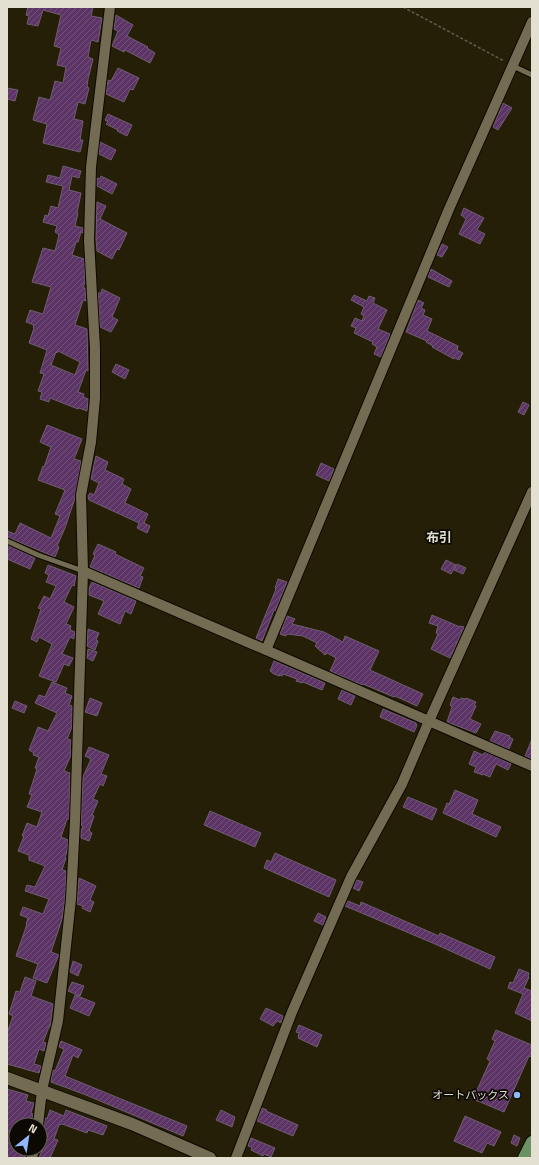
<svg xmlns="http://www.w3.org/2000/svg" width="539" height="1165" font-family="'Titillium Web','Noto Sans JP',sans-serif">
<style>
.building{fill:url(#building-hatch);stroke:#6f5d72;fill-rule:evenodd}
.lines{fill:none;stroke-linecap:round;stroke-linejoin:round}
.service-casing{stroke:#0e0800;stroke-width:7}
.minor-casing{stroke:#0e0800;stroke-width:12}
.tertiary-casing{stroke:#0e0800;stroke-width:14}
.trunk-casing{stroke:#0e0800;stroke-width:14}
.path{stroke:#635e49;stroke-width:1.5;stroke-dasharray:3 2;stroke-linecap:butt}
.service{stroke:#736c53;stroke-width:5}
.minor{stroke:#736c53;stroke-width:10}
.tertiary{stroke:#736c53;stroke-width:12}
.trunk{stroke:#6b9264;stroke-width:12}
.poi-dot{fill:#91b8fd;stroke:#0c0902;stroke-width:1.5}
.labels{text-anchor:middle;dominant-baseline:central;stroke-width:3.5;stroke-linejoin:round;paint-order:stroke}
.poi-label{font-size:11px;fill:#e3e0d1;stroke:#0c0902;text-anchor:end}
.quarter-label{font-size:13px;font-weight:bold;fill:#e3e0d1;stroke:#0c0902}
</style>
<defs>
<pattern id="building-hatch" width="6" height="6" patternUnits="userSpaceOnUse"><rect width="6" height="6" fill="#5c3465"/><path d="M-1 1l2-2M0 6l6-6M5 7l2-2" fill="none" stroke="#73517a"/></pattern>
</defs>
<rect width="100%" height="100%" fill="#251f07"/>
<!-- building -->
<g class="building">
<path d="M 28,7 L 93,7 L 91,16 L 102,18 L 98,42 L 91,40 L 88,57 L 93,59 L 88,79 L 87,87 L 89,88 L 85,104 L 78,102 L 74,119 L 83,121 L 80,140 L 83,140 L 80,152 L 43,143 L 47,124 L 33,120 L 39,97 L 50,100 L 55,81 L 63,83 L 66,67 L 57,65 L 61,48 L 54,46 L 61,15 L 43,10 L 38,26 L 27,24 L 29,16 L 26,15 Z"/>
<path d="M 116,15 L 133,25 L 127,36 L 148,47 L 147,48 L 155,53 L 150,63 L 125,50 L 124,52 L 112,46 L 118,31 L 114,29 Z"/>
<path d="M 118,68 L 139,78 L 133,90 L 130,89 L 124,102 L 106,94 L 108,80 L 111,81 Z"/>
<path d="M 7,88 L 18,90 L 15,101 L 7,99 Z"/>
<path d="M 503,103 L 512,108 L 498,130 L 493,127 Z"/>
<path d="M 108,114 L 132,125 L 127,136 L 117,131 L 118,130 L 106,124 L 108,122 L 105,120 Z"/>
<path d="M 100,142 L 116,150 L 111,160 L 99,154 Z"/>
<path d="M 63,166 L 81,171 L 79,178 L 72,176 L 69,190 L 81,193 L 77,213 L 78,213 L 75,226 L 83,228 L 83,233 L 81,232 L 78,242 L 76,242 L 72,255 L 84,259 L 85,282 L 83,288 L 85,288 L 86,301 L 83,300 L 75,325 L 87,329 L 88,371 L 86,370 L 78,392 L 84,394 L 83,397 L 88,399 L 87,411 L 79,408 L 78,409 L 50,398 L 49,402 L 40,399 L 42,392 L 38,391 L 44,374 L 40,373 L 47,350 L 29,343 L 34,328 L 33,327 L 34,325 L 26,322 L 30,310 L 43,314 L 51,287 L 32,282 L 43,248 L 55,251 L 59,235 L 58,234 L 55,232 L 57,226 L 43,222 L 45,215 L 48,216 L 51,206 L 58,208 L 63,186 L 46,182 L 48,175 L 60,178 ZM 58,351 L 80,362 L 75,375 L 51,365 L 56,352 L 57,353 Z"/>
<path d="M 101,176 L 117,184 L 112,194 L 97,186 L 97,178 L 100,179 Z"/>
<path d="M 97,202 L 106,206 L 100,219 L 127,233 L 119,250 L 117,249 L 112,259 L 97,251 L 96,239 Z"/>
<path d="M 464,208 L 484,218 L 477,230 L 485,234 L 480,244 L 459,234 L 466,219 L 461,215 Z"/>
<path d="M 442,244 L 448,247 L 442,257 L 437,255 Z"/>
<path d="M 431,269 L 452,281 L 449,287 L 428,277 Z"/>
<path d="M 102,289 L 120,298 L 112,317 L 118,320 L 111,332 L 100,327 L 98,293 L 101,293 Z"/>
<path d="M 354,295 L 367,301 L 369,296 L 375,298 L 373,303 L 387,310 L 378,329 L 390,334 L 381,357 L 374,354 L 377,347 L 372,344 L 373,342 L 354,333 L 356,328 L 351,326 L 355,318 L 362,321 L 364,316 L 361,314 L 364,307 L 351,300 Z"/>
<path d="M 418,300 L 424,303 L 421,308 L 425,310 L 423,315 L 432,319 L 427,331 L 458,346 L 457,350 L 463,353 L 459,360 L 455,358 L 454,359 L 432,347 L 433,346 L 426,342 L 427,341 L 406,332 Z"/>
<path d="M 116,364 L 129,370 L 125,379 L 112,372 Z"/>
<path d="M 523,402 L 529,405 L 524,415 L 518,412 Z"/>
<path d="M 47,425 L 82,439 L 74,459 L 81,461 L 75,498 L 65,528 L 57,546 L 59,547 L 55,557 L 7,537 L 7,531 L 15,534 L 20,523 L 51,538 L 60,516 L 55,514 L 65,490 L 38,480 L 43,466 L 44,467 L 51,447 L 40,442 Z"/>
<path d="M 96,456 L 108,462 L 105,470 L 124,479 L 122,484 L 131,489 L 125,503 L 148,514 L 144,523 L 150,526 L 147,533 L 137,528 L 139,523 L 89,500 L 88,496 L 90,493 L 94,495 L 99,483 L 91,479 Z"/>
<path d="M 321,463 L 334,469 L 329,481 L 316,475 Z"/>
<path d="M 98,544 L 116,552 L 115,554 L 144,568 L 140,576 L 143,577 L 139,588 L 90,567 L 95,555 L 93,554 Z"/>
<path d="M 7,545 L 35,558 L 30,569 L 7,559 Z"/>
<path d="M 446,560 L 456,565 L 451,574 L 441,569 Z"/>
<path d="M 457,564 L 466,568 L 463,574 L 454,570 Z"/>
<path d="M 48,565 L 76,576 L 74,586 L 72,585 L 64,602 L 74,607 L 66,624 L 71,626 L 70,630 L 75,632 L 74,639 L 70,637 L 62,654 L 73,658 L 69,666 L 64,664 L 56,682 L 39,676 L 52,644 L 39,637 L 37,642 L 31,639 L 41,609 L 38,608 L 44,596 L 50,599 L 56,586 L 46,582 L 49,575 L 45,573 Z"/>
<path d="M 278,579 L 287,582 L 275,611 L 274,610 L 262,641 L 256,638 L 276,589 L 275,588 Z"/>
<path d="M 92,582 L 136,601 L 131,614 L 125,611 L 120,624 L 98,614 L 104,601 L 89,595 L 89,588 Z"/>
<path d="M 432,615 L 460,627 L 460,626 L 464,627 L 450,658 L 431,649 L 438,634 L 436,633 L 438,626 L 429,623 Z"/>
<path d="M 287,616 L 295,619 L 292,624 L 324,632 L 343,642 L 345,636 L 379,651 L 370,670 L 423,694 L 417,706 L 395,696 L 394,697 L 363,684 L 362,685 L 330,671 L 336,658 L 327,653 L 325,655 L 315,646 L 317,643 L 303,636 L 287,634 L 286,636 L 280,634 Z"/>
<path d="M 88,629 L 99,633 L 96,640 L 98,641 L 95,650 L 87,646 Z"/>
<path d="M 88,649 L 97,652 L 93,661 L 87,658 Z"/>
<path d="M 274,661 L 325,683 L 322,690 L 303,682 L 302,683 L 296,681 L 297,679 L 283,674 L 282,676 L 280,675 L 279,676 L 272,673 L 272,672 L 270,671 Z"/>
<path d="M 52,682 L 67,688 L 65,693 L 72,696 L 69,705 L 72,706 L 72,727 L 67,739 L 71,740 L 70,747 L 71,755 L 64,771 L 70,773 L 69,819 L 67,819 L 61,837 L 68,840 L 67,852 L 65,857 L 66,858 L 62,870 L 66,871 L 65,898 L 62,919 L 51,952 L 59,955 L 58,957 L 47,983 L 33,978 L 38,964 L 16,956 L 27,924 L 26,924 L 28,918 L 20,915 L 23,907 L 43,914 L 49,899 L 25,891 L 27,885 L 35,887 L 45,866 L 29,860 L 29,855 L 18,851 L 24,836 L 22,836 L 27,823 L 37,827 L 42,812 L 27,807 L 32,795 L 29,794 L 37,769 L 35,768 L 39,757 L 33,755 L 34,753 L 29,750 L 38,727 L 48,731 L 57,713 L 35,703 L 39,695 L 45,697 Z"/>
<path d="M 342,690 L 355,696 L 351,705 L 338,699 Z"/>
<path d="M 453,697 L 460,700 L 461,698 L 465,699 L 466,698 L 476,702 L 474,706 L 476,706 L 470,719 L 481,724 L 476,733 L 447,722 L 452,707 L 450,705 Z"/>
<path d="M 90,698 L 102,703 L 97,716 L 85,712 Z"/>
<path d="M 15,701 L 27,706 L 24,713 L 12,708 Z"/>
<path d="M 383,709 L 416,723 L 416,724 L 417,725 L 414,732 L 380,717 Z"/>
<path d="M 495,731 L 510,736 L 509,737 L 513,739 L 509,749 L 490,741 Z"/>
<path d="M 532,739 L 532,759 L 525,756 Z"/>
<path d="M 89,747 L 109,755 L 101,774 L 107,776 L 103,786 L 100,784 L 93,799 L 98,801 L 92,815 L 94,816 L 89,831 L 92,833 L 89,841 L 81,838 L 81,831 L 83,826 L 81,825 L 83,777 L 91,759 L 85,756 Z"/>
<path d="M 474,751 L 483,755 L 485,752 L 511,764 L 508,770 L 496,764 L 490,777 L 483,774 L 483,775 L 474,772 L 476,767 L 469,764 Z"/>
<path d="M 455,790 L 478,800 L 472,814 L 501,827 L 496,837 L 443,813 L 447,803 L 449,804 Z"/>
<path d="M 408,797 L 437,809 L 432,820 L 403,807 Z"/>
<path d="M 210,811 L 261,833 L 255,847 L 204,825 Z"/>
<path d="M 275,853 L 336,880 L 329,897 L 264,868 L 267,860 L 271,862 Z"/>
<path d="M 79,878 L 96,886 L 90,900 L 94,902 L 90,912 L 82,908 L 83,906 L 77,904 Z"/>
<path d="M 357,880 L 363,882 L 359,891 L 353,888 Z"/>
<path d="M 348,901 L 360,906 L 361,902 L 439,936 L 440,933 L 495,957 L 490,969 L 435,944 L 345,906 Z"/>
<path d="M 318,913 L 326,917 L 323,925 L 314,921 Z"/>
<path d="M 73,961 L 82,965 L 78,976 L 70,972 Z"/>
<path d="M 519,969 L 529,973 L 528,976 L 529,977 L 524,988 L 532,991 L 532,1021 L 515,1013 L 523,994 L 508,988 L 510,982 L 513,983 Z"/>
<path d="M 25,977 L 36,981 L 31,996 L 53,1004 L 50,1027 L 49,1027 L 43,1042 L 46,1043 L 44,1051 L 39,1049 L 34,1064 L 41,1066 L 39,1073 L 7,1064 L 7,1033 L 13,1016 L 9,1014 L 16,991 L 20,992 Z"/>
<path d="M 72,982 L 84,986 L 80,996 L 68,991 Z"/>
<path d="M 75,995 L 95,1003 L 89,1016 L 70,1008 Z"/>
<path d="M 266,1008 L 283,1016 L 281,1023 L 277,1021 L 273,1026 L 260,1019 Z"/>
<path d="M 299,1025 L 322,1035 L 317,1047 L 298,1038 L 299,1033 L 296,1032 Z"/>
<path d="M 496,1030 L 532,1045 L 532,1057 L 529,1056 L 504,1112 L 473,1099 L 490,1061 L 487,1059 L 495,1041 L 492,1039 Z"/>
<path d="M 61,1041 L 82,1050 L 78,1058 L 73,1055 L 65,1076 L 187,1126 L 183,1136 L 86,1095 L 51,1082 L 53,1070 L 55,1071 L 64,1049 L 59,1047 Z"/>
<path d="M 7,1089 L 28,1095 L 26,1101 L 34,1103 L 31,1113 L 33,1114 L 32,1125 L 16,1125 L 16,1149 L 27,1149 L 24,1158 L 7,1158 Z"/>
<path d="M 262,1108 L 267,1110 L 266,1111 L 298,1125 L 293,1136 L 257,1121 Z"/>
<path d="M 50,1110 L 64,1116 L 66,1110 L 107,1126 L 103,1135 L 88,1130 L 87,1133 L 62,1124 L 59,1125 L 54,1139 L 58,1140 L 50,1158 L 39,1158 L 48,1135 L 40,1132 L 43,1129 L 45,1118 L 47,1119 Z"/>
<path d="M 221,1110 L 235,1117 L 232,1127 L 216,1120 Z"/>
<path d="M 465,1116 L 501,1132 L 494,1146 L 487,1143 L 482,1153 L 454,1141 Z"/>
<path d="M 514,1135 L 520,1138 L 517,1146 L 511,1143 Z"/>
<path d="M 251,1138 L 275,1148 L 271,1157 L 264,1154 L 263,1156 L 251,1150 L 252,1147 L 248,1146 Z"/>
</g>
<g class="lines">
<defs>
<g id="service">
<path d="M 513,66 L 532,75"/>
<path d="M 7,541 L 38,555 L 83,571"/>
</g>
<g id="minor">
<path d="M 83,571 L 266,650 L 532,766"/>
<path d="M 266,650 L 449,209 L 532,22"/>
<path d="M 38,1125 L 42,1090 L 58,1021 L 71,899 L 75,821 L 83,571 L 81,495 L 91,442 L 95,398 L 95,348 L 89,240 L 91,167 L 110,7"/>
<path d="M 32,1158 L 34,1149"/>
<path d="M 236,1158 L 292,1012 L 351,877 L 402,784 L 429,721 L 532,492"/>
</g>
<path id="tertiary" d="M 7,1078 L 132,1124 L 210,1158"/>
<path id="trunk" d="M 524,1158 L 532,1142"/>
</defs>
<!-- service casing -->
<use href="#service" class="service-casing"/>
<!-- minor casing -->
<use href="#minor" class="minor-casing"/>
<!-- tertiary casing -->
<use href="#tertiary" class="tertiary-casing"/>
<!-- trunk casing -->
<use href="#trunk" class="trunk-casing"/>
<!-- path -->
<path class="path" d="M 403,7 L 504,61"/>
<!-- service -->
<use href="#service" class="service"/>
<!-- minor -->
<use href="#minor" class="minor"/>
<!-- tertiary -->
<use href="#tertiary" class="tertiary"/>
<!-- trunk -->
<use href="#trunk" class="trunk"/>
</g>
<!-- markers -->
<circle class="poi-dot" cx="517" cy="1095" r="4"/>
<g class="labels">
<!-- poi labels -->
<g class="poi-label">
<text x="509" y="1095">オートバックス</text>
</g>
<!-- quarter labels -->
<g class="quarter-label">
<text x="439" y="537">布引</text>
</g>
</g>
<!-- border -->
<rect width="539" height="1165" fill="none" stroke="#e3e0d1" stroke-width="16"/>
<!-- north arrow -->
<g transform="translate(28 1137) rotate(30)"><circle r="19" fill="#0c0902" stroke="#625f55"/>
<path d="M0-3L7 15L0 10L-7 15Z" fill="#91b8fd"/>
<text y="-6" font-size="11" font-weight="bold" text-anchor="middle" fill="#e3e0d1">N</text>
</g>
</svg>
